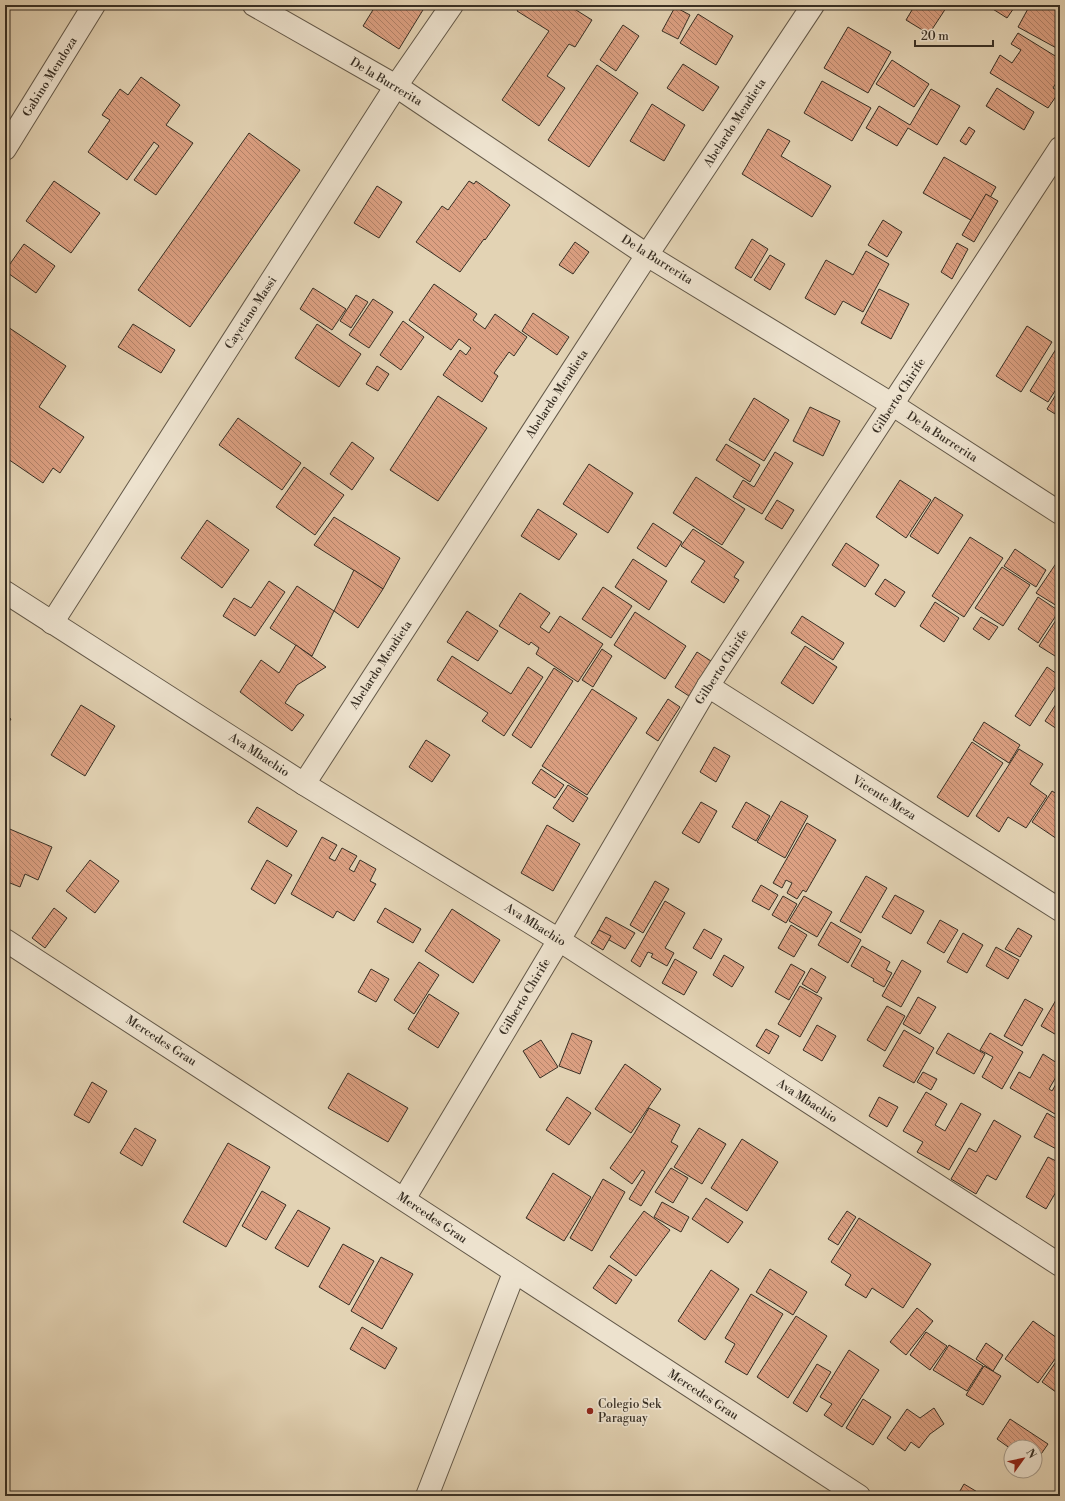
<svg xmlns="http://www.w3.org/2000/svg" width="1065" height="1501" font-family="'Libre Bodoni',serif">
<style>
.building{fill:url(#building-back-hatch);stroke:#382f24}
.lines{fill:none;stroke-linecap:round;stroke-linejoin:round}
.minor-casing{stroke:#635848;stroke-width:24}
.minor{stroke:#ede2ce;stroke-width:22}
.poi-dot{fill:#8f2418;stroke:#ede2ce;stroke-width:1.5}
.labels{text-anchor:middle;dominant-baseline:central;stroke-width:3.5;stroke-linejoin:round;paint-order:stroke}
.street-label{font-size:12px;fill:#382f24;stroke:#ede2ce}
.poi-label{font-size:12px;fill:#382f24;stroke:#ede2ce;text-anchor:start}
</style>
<defs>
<pattern id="building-back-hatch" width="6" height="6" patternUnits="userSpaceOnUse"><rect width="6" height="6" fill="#dca082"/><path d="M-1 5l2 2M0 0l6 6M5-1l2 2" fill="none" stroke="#b3836a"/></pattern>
</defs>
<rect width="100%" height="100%" fill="#e3d3b4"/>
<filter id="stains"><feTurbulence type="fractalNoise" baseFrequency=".005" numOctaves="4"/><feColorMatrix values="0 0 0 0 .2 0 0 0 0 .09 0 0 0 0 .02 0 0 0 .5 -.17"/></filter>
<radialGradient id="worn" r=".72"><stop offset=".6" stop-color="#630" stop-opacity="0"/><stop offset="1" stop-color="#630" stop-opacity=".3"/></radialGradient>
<!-- building -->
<g class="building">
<path d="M 376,5 L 426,5 L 399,49 L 363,26 Z"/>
<path d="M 521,5 L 568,5 L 592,20 L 575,47 L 569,44 L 547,76 L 565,88 L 539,126 L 502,100 L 549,31 L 517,11 Z"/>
<path d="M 915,5 L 948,5 L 929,34 L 906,20 Z"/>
<path d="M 988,5 L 1016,5 L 1007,18 L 988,6 Z"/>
<path d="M 1030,5 L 1060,5 L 1060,50 L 1018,27 Z"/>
<path d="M 675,7 L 690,15 L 678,39 L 662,31 Z"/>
<path d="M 698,14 L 733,36 L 716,65 L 680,43 Z"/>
<path d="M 623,25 L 639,36 L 616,71 L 600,60 Z"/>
<path d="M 848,27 L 891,52 L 868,93 L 824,68 Z"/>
<path d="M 1018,33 L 1060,59 L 1060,76 L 1053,88 L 1059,92 L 1048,108 L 990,73 L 1000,55 L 1012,63 L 1021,50 L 1011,44 Z"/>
<path d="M 892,60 L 929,84 L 914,107 L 876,84 Z"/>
<path d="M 683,64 L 719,87 L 703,111 L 667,88 Z"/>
<path d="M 597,65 L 638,93 L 589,167 L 548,140 Z"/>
<path d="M 141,77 L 180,105 L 166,125 L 193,143 L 156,195 L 134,180 L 159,146 L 154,142 L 127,180 L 88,152 L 110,120 L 102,115 L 120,89 L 128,95 Z"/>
<path d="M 822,81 L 871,108 L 852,141 L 804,113 Z"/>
<path d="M 997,88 L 1034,112 L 1024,130 L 986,106 Z"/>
<path d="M 931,89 L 960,106 L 937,145 L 908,128 L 897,146 L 866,128 L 879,106 L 910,125 Z"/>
<path d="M 652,104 L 685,125 L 664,161 L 630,141 Z"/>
<path d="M 969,127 L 975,131 L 966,145 L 960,141 Z"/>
<path d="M 768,129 L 790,141 L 781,156 L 831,186 L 812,217 L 742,174 Z"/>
<path d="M 249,133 L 300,170 L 190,327 L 138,290 Z"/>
<path d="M 944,157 L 996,187 L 976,223 L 923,193 Z"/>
<path d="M 54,181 L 100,213 L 71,253 L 26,221 Z"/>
<path d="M 469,181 L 474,184 L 476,181 L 510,205 L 485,240 L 484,239 L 460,272 L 416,242 L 442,206 L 448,210 Z"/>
<path d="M 377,186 L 402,202 L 379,238 L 354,223 Z"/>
<path d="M 986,194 L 998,201 L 974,242 L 962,235 Z"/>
<path d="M 883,220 L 902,232 L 887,257 L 868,245 Z"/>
<path d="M 752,239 L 768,249 L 751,278 L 735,268 Z"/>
<path d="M 575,242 L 589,252 L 573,274 L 559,265 Z"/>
<path d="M 957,243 L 968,249 L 952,279 L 941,272 Z"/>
<path d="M 24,244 L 55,266 L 36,293 L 5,271 Z"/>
<path d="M 866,251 L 889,264 L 863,312 L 843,301 L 835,315 L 805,298 L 826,260 L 853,275 Z"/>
<path d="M 770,255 L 785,264 L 770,290 L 754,280 Z"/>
<path d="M 434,284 L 477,314 L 473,320 L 485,329 L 495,314 L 527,337 L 514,356 L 509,352 L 494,373 L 498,376 L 482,402 L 443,375 L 460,350 L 466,355 L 471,348 L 459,339 L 451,350 L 409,320 Z"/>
<path d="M 313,288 L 346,309 L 332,330 L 300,309 Z"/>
<path d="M 879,289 L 909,304 L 891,339 L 861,323 Z"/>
<path d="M 356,295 L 368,302 L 351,328 L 340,321 Z"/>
<path d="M 373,299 L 393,312 L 369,348 L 349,335 Z"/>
<path d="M 533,313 L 569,337 L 557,355 L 522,331 Z"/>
<path d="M 403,321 L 424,337 L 401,370 L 380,355 Z"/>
<path d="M 133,324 L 175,350 L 161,373 L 118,347 Z"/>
<path d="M 317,324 L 361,354 L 339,387 L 295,358 Z"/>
<path d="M 5,325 L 66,366 L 39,407 L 84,437 L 60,473 L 53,468 L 43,483 L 5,457 Z"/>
<path d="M 1027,326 L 1052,342 L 1021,392 L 996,376 Z"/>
<path d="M 1056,349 L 1060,352 L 1060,383 L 1048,402 L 1030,391 Z"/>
<path d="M 377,366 L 389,374 L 378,391 L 366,384 Z"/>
<path d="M 1060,388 L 1060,417 L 1047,409 Z"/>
<path d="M 438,396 L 487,428 L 438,501 L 390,470 Z"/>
<path d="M 754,398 L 789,420 L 764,461 L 729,440 Z"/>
<path d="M 810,407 L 840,421 L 823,456 L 793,441 Z"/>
<path d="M 238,418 L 301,463 L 282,490 L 219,445 Z"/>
<path d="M 352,442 L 374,458 L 352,490 L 330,474 Z"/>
<path d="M 726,444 L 760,465 L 750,482 L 716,460 Z"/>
<path d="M 775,452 L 793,463 L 762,514 L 733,497 L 743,480 L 754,487 Z"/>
<path d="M 589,464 L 633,493 L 608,533 L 563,504 Z"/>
<path d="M 304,467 L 344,495 L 315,535 L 276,507 Z"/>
<path d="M 696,477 L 745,509 L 722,545 L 673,513 Z"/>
<path d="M 900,480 L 931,500 L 906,538 L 876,517 Z"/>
<path d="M 935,497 L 963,515 L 938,554 L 910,536 Z"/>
<path d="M 777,500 L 794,510 L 782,529 L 765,519 Z"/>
<path d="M 538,509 L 577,534 L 559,560 L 521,536 Z"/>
<path d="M 334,517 L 400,558 L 383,589 L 314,545 Z"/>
<path d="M 207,520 L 249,550 L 222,588 L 181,558 Z"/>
<path d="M 653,523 L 682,542 L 666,567 L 637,548 Z"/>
<path d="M 693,529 L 744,562 L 734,577 L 739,580 L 724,603 L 691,582 L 705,561 L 681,546 Z"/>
<path d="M 970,537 L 1003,558 L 964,617 L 932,596 Z"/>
<path d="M 846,543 L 879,565 L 865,587 L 832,565 Z"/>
<path d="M 1015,549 L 1046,570 L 1036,587 L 1004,566 Z"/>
<path d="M 633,559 L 667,581 L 649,610 L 615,587 Z"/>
<path d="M 1057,562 L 1060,565 L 1060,601 L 1057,606 L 1036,593 Z"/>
<path d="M 1002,567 L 1030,585 L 1003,626 L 975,608 Z"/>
<path d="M 354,570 L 383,589 L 358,628 L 334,611 Z"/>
<path d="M 885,579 L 905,592 L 895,607 L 875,594 Z"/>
<path d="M 269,581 L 285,592 L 255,636 L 223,616 L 234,598 L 251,608 Z"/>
<path d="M 297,586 L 334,611 L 312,656 L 270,628 Z"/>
<path d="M 603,587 L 632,606 L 611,638 L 582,619 Z"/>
<path d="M 520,593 L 550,613 L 540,627 L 549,633 L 560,616 L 603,644 L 578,682 L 536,654 L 539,648 L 531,642 L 529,645 L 499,626 Z"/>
<path d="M 1038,597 L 1059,611 L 1038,643 L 1018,629 Z"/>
<path d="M 935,602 L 959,618 L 944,642 L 920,626 Z"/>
<path d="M 467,611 L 498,631 L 478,661 L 447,642 Z"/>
<path d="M 635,612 L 686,646 L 665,679 L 614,645 Z"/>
<path d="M 802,616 L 844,643 L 833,660 L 791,633 Z"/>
<path d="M 981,617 L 998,627 L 989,640 L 973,629 Z"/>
<path d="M 1058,617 L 1060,618 L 1060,648 L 1055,656 L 1039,646 Z"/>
<path d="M 296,645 L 326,667 L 297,685 L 285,703 L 304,715 L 292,731 L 240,692 L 261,660 L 279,673 Z"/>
<path d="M 805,646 L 837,667 L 813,704 L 781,683 Z"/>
<path d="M 602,649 L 612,656 L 593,687 L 582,680 Z"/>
<path d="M 697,652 L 711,661 L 689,696 L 675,687 Z"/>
<path d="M 452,656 L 511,694 L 528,667 L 543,677 L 504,736 L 482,721 L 488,713 L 437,680 Z"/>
<path d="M 1047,667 L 1060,676 L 1060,680 L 1030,726 L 1015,716 Z"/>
<path d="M 554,668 L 573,681 L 531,748 L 512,735 Z"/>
<path d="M 592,689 L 637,718 L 587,795 L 542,766 Z"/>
<path d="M 1060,698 L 1060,731 L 1045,721 Z"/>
<path d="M 668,699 L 680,707 L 658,741 L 646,733 Z"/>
<path d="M 81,705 L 115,726 L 85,776 L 51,755 Z"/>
<path d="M 5,715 L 11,719 L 5,728 Z"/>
<path d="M 984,722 L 1020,745 L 1009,763 L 973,740 Z"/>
<path d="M 426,740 L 450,755 L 432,782 L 409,767 Z"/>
<path d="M 972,742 L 1003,763 L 968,817 L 937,797 Z"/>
<path d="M 714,747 L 730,756 L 716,782 L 700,772 Z"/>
<path d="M 1019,749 L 1043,764 L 1030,784 L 1047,796 L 1026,828 L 1008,817 L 999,832 L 976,816 Z"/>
<path d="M 541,769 L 564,785 L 555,798 L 532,783 Z"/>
<path d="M 568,785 L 588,798 L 573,822 L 553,808 Z"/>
<path d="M 1052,791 L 1060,796 L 1060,841 L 1032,822 Z"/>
<path d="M 781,801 L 808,816 L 785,858 L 757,842 Z"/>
<path d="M 701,802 L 717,811 L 699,843 L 682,833 Z"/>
<path d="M 746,802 L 770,816 L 756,841 L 732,827 Z"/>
<path d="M 257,807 L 297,831 L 287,847 L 248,822 Z"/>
<path d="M 807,823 L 836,840 L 806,892 L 803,890 L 797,899 L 787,893 L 792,883 L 786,880 L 782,888 L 773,883 Z"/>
<path d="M 547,825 L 580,844 L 553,891 L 521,873 Z"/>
<path d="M 5,827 L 52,847 L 38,880 L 25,874 L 20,887 L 5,881 Z"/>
<path d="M 322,837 L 337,845 L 329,858 L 335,861 L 342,848 L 357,856 L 349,869 L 354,872 L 360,860 L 376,869 L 370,881 L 376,884 L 354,921 L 337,911 L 333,918 L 291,894 Z"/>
<path d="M 90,860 L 119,881 L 95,913 L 66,891 Z"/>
<path d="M 267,860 L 292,875 L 275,904 L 251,889 Z"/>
<path d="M 866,876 L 887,888 L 861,933 L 840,921 Z"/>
<path d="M 655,881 L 669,889 L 643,933 L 630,925 Z"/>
<path d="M 761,885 L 778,895 L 769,910 L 752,901 Z"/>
<path d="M 895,895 L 924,911 L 911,934 L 882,917 Z"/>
<path d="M 783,896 L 797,904 L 786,923 L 772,915 Z"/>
<path d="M 804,896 L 832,912 L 817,937 L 789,921 Z"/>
<path d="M 665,901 L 685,913 L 665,948 L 674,953 L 667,966 L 651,957 L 653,954 L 648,952 L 640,967 L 631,961 Z"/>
<path d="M 54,908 L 67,918 L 45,948 L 32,938 Z"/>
<path d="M 385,908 L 421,929 L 413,943 L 377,922 Z"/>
<path d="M 452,909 L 500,940 L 473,983 L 425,951 Z"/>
<path d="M 606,917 L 635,933 L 625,949 L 597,933 Z"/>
<path d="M 940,920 L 958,930 L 944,953 L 927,943 Z"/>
<path d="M 831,922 L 861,940 L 848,963 L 818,945 Z"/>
<path d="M 791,925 L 807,935 L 794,957 L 778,948 Z"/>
<path d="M 1018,928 L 1032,936 L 1020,957 L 1005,949 Z"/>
<path d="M 704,929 L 722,939 L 711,959 L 693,948 Z"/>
<path d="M 599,930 L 611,936 L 603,950 L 591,943 Z"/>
<path d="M 963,933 L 983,945 L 967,973 L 947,962 Z"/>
<path d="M 862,946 L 890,962 L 886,970 L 892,973 L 884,987 L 873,981 L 874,979 L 851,966 Z"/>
<path d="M 996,947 L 1019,960 L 1008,979 L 986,966 Z"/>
<path d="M 724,955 L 744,967 L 732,987 L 713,975 Z"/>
<path d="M 675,959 L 697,972 L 684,995 L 662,983 Z"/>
<path d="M 902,960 L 921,971 L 901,1007 L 882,996 Z"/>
<path d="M 419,962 L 439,975 L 414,1014 L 394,1000 Z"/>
<path d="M 791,964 L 805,972 L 789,1000 L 775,992 Z"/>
<path d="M 811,968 L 826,977 L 817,993 L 802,984 Z"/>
<path d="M 371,969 L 389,979 L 376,1002 L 358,992 Z"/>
<path d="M 800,986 L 822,998 L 800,1037 L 778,1024 Z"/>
<path d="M 1060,993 L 1060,1037 L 1041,1026 Z"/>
<path d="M 429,994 L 459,1013 L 438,1048 L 408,1029 Z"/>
<path d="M 918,997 L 936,1007 L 920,1034 L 903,1024 Z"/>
<path d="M 1025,999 L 1043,1009 L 1022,1046 L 1004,1036 Z"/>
<path d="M 887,1006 L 905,1016 L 885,1051 L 867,1040 Z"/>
<path d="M 817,1025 L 836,1036 L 822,1061 L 803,1050 Z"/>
<path d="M 766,1029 L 779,1036 L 769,1054 L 756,1046 Z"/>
<path d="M 904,1030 L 934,1048 L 914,1083 L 883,1066 Z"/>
<path d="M 572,1033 L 592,1041 L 580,1074 L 559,1066 Z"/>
<path d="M 948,1033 L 985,1054 L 974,1074 L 936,1053 Z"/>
<path d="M 990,1033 L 1023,1052 L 1002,1089 L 982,1077 L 993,1057 L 980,1050 Z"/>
<path d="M 541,1040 L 558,1067 L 540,1078 L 523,1051 Z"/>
<path d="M 1043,1054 L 1060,1065 L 1060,1070 L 1049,1089 L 1052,1091 L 1060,1077 L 1060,1114 L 1056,1111 L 1055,1114 L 1010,1088 L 1019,1072 L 1030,1078 Z"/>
<path d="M 625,1064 L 661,1089 L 631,1133 L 595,1109 Z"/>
<path d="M 923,1072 L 937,1079 L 931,1090 L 917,1082 Z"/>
<path d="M 348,1073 L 408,1108 L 388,1142 L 328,1108 Z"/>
<path d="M 92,1082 L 107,1091 L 89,1123 L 74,1115 Z"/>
<path d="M 926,1092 L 947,1104 L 935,1125 L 945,1131 L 961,1103 L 981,1114 L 949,1170 L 917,1152 L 923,1142 L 903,1131 Z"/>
<path d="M 567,1097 L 591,1113 L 569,1145 L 546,1130 Z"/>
<path d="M 879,1097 L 898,1107 L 887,1127 L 869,1116 Z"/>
<path d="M 649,1108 L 680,1125 L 671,1142 L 678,1146 L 641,1206 L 629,1199 L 645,1172 L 642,1170 L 632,1184 L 610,1168 L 634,1134 Z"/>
<path d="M 1047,1113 L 1060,1121 L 1060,1151 L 1034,1137 Z"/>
<path d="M 994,1120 L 1021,1136 L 996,1180 L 987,1175 L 976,1194 L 951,1179 L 969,1148 L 976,1152 Z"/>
<path d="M 135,1128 L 156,1140 L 142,1166 L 120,1153 Z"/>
<path d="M 699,1128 L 726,1144 L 702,1184 L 674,1167 Z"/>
<path d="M 742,1139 L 778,1162 L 747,1211 L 711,1188 Z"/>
<path d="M 228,1143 L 270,1167 L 226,1247 L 183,1222 Z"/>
<path d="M 1048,1157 L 1060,1163 L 1060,1185 L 1046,1209 L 1026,1197 Z"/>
<path d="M 671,1168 L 688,1178 L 673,1203 L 655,1192 Z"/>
<path d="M 553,1173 L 591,1197 L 564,1241 L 526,1218 Z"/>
<path d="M 603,1179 L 625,1192 L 592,1251 L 570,1238 Z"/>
<path d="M 262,1191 L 286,1205 L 266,1240 L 242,1226 Z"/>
<path d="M 706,1198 L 743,1222 L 728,1243 L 692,1219 Z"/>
<path d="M 662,1202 L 689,1217 L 681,1232 L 654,1217 Z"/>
<path d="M 298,1210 L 330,1228 L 308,1267 L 275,1248 Z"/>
<path d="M 644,1211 L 670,1230 L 636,1276 L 610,1257 Z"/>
<path d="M 847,1211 L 856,1217 L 838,1245 L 828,1239 Z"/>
<path d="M 859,1218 L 931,1264 L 903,1308 L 872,1288 L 866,1298 L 845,1285 L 851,1275 L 831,1262 Z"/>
<path d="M 343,1244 L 374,1261 L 349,1305 L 319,1287 Z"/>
<path d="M 381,1257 L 413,1274 L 382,1329 L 351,1311 Z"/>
<path d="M 609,1265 L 632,1280 L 616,1304 L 593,1288 Z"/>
<path d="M 770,1269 L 807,1292 L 793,1315 L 756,1292 Z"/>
<path d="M 711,1270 L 739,1289 L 705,1340 L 678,1321 Z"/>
<path d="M 751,1294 L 783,1314 L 747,1375 L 725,1362 L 735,1344 L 725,1338 Z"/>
<path d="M 917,1308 L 933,1321 L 906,1355 L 890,1342 Z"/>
<path d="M 796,1316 L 827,1336 L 788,1398 L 757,1377 Z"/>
<path d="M 1033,1321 L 1060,1340 L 1060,1352 L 1038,1383 L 1005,1359 Z"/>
<path d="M 362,1327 L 397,1348 L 385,1369 L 350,1349 Z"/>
<path d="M 926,1332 L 947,1346 L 930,1370 L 910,1355 Z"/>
<path d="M 986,1343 L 1003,1355 L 993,1371 L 976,1359 Z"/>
<path d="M 949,1345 L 983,1366 L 967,1391 L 933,1370 Z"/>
<path d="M 849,1350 L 879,1370 L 842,1427 L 824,1415 L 832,1404 L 820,1397 Z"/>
<path d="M 1060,1356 L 1060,1395 L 1042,1382 Z"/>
<path d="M 817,1364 L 831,1372 L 807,1412 L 793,1403 Z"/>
<path d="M 984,1366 L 1001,1376 L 983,1405 L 966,1395 Z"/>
<path d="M 863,1399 L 891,1417 L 873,1445 L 846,1428 Z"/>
<path d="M 934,1408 L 944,1424 L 930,1434 L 919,1448 L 911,1442 L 905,1451 L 887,1438 L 907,1409 L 920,1418 Z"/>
<path d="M 1010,1419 L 1048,1444 L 1035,1463 L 1035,1447 L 1011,1447 L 1011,1449 L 997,1439 Z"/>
<path d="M 964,1484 L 984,1496 L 957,1496 Z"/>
</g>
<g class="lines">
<defs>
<g id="minor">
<path d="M 254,5 L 396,86 L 647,255 L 893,405 L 1060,513"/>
<path d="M 5,149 L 94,5"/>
<path d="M 5,592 L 304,784 L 559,940 L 1060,1265"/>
<path d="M 52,623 L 396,86 L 452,5"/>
<path d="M 708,686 L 1060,910"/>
<path d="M 304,784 L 647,255 L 813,5"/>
<path d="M 5,940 C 290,1125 574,1311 859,1496"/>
<path d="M 404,1199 L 559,940 L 708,686 L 1060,148"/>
<path d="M 427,1496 L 514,1273"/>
</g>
</defs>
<!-- minor casing -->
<use href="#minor" class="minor-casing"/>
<!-- minor -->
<use href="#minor" class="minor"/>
</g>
<!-- markers -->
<circle class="poi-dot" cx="590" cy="1411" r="4"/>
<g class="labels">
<!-- street labels -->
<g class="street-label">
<text transform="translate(50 77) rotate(-58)">Gabino Mendoza</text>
<text transform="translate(386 82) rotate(31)">De la Burrerita</text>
<text transform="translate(735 123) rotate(-57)">Abelardo Mendieta</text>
<text transform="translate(657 260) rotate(32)">De la Burrerita</text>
<text transform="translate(251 313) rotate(-57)">Cayetano Massi</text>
<text transform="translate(557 394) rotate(-57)">Abelardo Mendieta</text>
<text transform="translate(899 396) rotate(-57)">Gilberto Chirife</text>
<text transform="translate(942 437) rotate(33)">De la Burrerita</text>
<text transform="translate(381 665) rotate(-57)">Abelardo Mendieta</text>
<text transform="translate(722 667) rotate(-57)">Gilberto Chirife</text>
<text transform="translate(259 755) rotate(33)">Ava Mbachio</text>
<text transform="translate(884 798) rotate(32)">Vicente Meza</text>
<text transform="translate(535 925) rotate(32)">Ava Mbachio</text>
<text transform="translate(525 997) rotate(-59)">Gilberto Chirife</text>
<text transform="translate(161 1041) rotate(33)">Mercedes Grau</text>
<text transform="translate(807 1101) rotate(33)">Ava Mbachio</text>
<text transform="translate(432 1218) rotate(34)">Mercedes Grau</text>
<text transform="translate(703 1395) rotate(33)">Mercedes Grau</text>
</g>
<!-- poi labels -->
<g class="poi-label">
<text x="598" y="1404">Colegio Sek<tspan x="598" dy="14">Paraguay</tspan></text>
</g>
</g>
<!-- margin -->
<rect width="1065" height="1501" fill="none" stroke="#e3d3b4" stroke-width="20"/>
<rect x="6" y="6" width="1053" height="1489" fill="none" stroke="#382f24" stroke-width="2"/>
<rect x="10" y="10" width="1045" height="1481" fill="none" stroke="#382f24"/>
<!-- north arrow -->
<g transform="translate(1023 1459) rotate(57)"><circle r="19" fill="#ede2ce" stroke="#a59a8a"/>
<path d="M0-3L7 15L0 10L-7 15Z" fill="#8f2418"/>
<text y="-6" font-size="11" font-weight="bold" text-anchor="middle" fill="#382f24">N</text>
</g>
<!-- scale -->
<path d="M915 40v6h78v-6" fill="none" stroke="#382f24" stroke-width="2"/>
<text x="921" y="40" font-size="12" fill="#382f24" stroke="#ede2ce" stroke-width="3" paint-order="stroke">20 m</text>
<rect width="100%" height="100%" filter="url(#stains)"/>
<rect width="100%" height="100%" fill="url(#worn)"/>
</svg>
